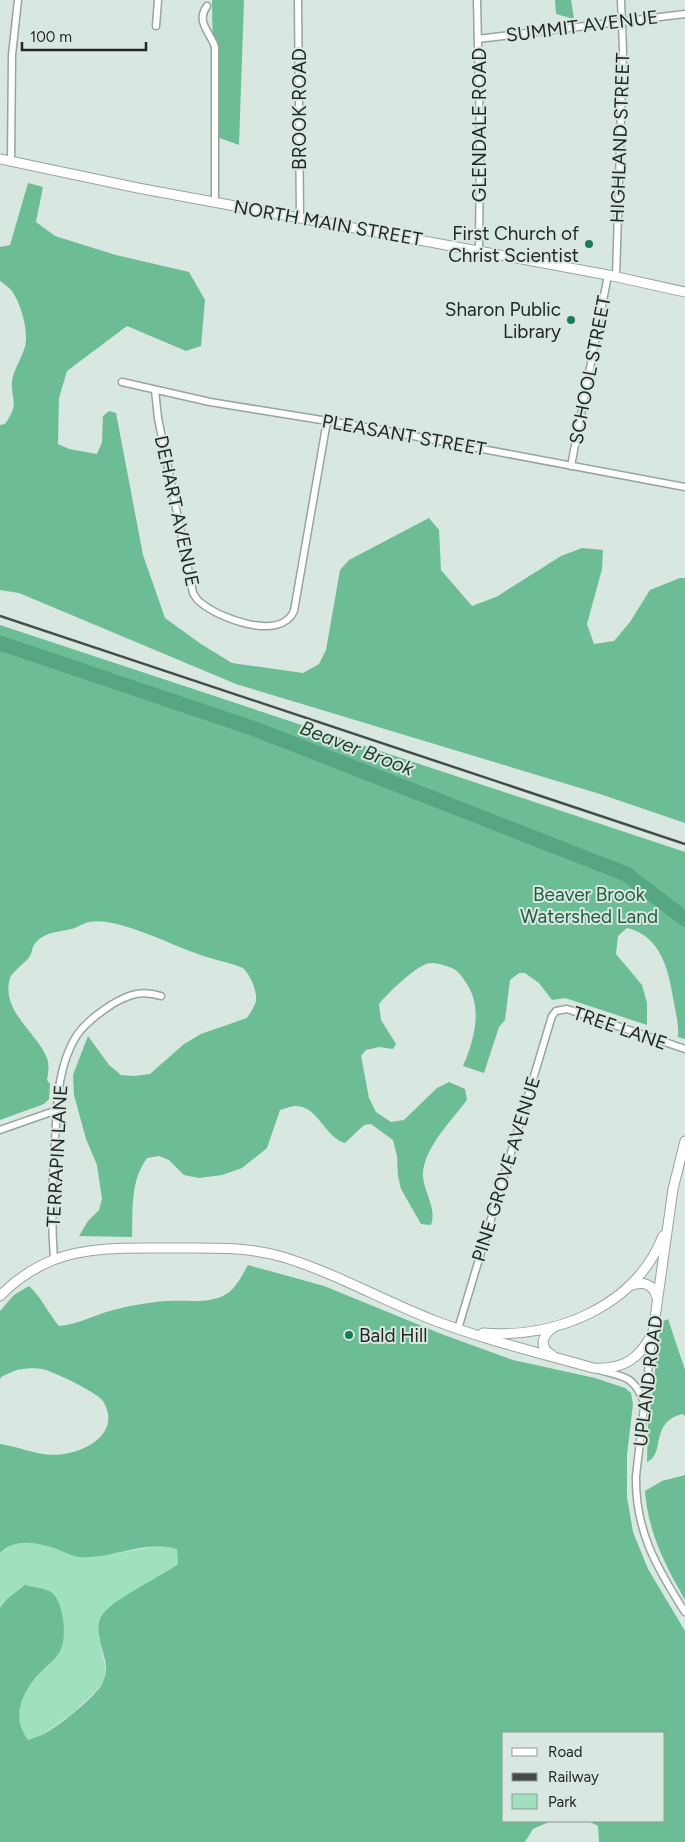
<svg xmlns="http://www.w3.org/2000/svg" width="685" height="1842" font-family="Figtree,sans-serif">
<style>
.green{fill:#9fe0bf}
.forest{fill:#6cbc96}
.lines{fill:none;stroke-linecap:round;stroke-linejoin:round}
.river{stroke:#56a681;stroke-width:15}
.minor-casing{stroke:#96a59d;stroke-width:9}
.secondary-casing{stroke:#96a59d;stroke-width:11}
.minor{stroke:#fff;stroke-width:6}
.secondary{stroke:#fff;stroke-width:9}
.rail{stroke:#454c48;stroke-width:2.5}
.poi-dot{fill:#147c56;stroke:#d8e7df;stroke-width:2}
.labels{text-anchor:middle;dominant-baseline:central;stroke-width:4;stroke-linejoin:round;paint-order:stroke}
.street-label{font-size:19px;fill:#222824;stroke:#d8e7df}
.poi-label{font-size:19px;fill:#222824;stroke:#d8e7df;text-anchor:end}
.park-label{font-size:19px;fill:#1f5c42;stroke:#d8e7df}
.water-label{font-size:20px;font-style:italic;fill:#1b3e2e;stroke:#d8e7df}
</style>
<rect width="100%" height="100%" fill="#d8e7df"/>
<!-- green -->
<path class="green" d="M 15,1543 L 34,1543 L 94,1557 L 163,1545 L 177,1549 L 178,1565 L 166,1573 L 138,1588 L 113,1605 L 99,1637 L 106,1671 L 102,1685 L 73,1713 L 42,1735 L 27,1740 C 25,1736 21,1731 20,1727 C 13,1696 41,1672 60,1651 L 0,1608 L 0,1553 Z"/>
<!-- forest -->
<g class="forest">
<path d="M 212,0 L 244,0 L 239,145 L 214,136 Z"/>
<path d="M 555,0 L 571,0 L 574,19 L 556,14 Z"/>
<path d="M 28,183 L 43,187 L 36,222 L 55,236 L 116,255 L 189,272 L 205,300 L 201,346 L 186,351 L 127,326 L 67,371 L 59,398 L 58,444 L 69,449 L 97,454 L 102,442 L 103,416 L 109,411 L 116,413 L 143,555 L 165,618 L 201,644 L 232,663 L 303,673 L 319,664 L 326,650 L 340,570 L 349,560 L 429,518 L 439,530 L 441,570 L 472,606 L 496,597 L 561,556 L 582,548 L 603,550 L 602,569 L 587,624 L 594,644 L 614,641 L 630,622 L 650,590 L 680,578 L 685,578 L 685,823 L 600,794 L 236,684 L 19,593 L 0,590 L 0,425 L 5,424 C 22,400 8,398 13,376 C 16,366 22,357 25,347 C 29,331 21,304 12,291 C 9,287 4,284 0,281 L 0,247 L 10,245 Z"/>
<path d="M 0,625 L 685,852 L 685,1039 L 678,1037 C 679,1026 676,1014 674,1003 C 669,972 662,936 627,928 L 618,936 L 616,954 L 642,985 L 647,1003 L 647,1025 L 565,998 L 552,1000 L 539,983 L 525,973 L 519,973 L 510,980 L 505,1020 L 499,1027 L 484,1073 L 463,1066 C 474,1041 483,1009 467,984 C 462,977 460,972 452,968 C 443,965 435,961 426,964 C 413,969 388,993 379,1004 L 381,1020 L 396,1044 L 393,1049 L 379,1047 L 366,1050 L 361,1056 L 369,1098 L 376,1112 L 391,1122 L 404,1120 L 437,1088 L 449,1082 L 465,1089 L 467,1100 C 452,1120 422,1150 423,1176 C 424,1193 437,1208 431,1225 L 421,1224 L 401,1189 L 398,1176 L 397,1156 L 393,1140 L 371,1124 L 364,1125 L 345,1143 C 323,1136 319,1106 295,1106 C 291,1106 284,1109 280,1110 L 267,1148 L 242,1168 L 222,1175 L 199,1178 L 184,1175 L 169,1160 L 159,1156 L 147,1158 C 130,1181 133,1210 132,1237 L 79,1236 L 88,1221 L 99,1210 L 102,1199 L 97,1165 L 86,1139 L 74,1095 L 73,1075 L 88,1036 L 109,1065 L 121,1075 L 134,1076 L 150,1074 L 184,1044 L 201,1034 L 247,1018 C 250,1013 255,1006 256,1001 C 257,990 251,977 244,969 C 240,965 207,958 198,954 C 171,945 116,916 89,922 C 83,923 77,928 71,929 C 59,932 42,932 34,945 C 32,948 32,952 30,956 C 25,963 13,971 10,978 C 0,1012 39,1033 48,1061 C 49,1067 48,1075 47,1080 L 50,1084 L 49,1099 L 44,1104 L 0,1120 Z"/>
<path d="M 248,1265 L 324,1286 L 444,1335 L 513,1360 L 595,1378 L 625,1388 L 631,1393 L 633,1404 L 627,1455 L 627,1497 L 633,1532 L 648,1569 L 685,1631 L 685,1842 L 599,1842 L 598,1826 L 588,1821 L 664,1821 L 664,1733 L 504,1733 L 504,1821 L 551,1821 L 533,1829 L 525,1842 L 0,1842 L 0,1608 L 7,1599 L 25,1585 C 32,1587 44,1588 51,1592 C 64,1601 68,1640 59,1653 C 52,1663 40,1671 33,1681 C 19,1700 13,1720 28,1740 C 32,1738 38,1737 42,1735 C 58,1727 90,1701 101,1686 C 103,1683 105,1676 106,1672 C 108,1658 94,1636 100,1619 C 108,1600 160,1578 178,1564 L 177,1549 C 145,1539 111,1560 79,1557 C 72,1556 64,1552 57,1549 C 39,1543 15,1537 0,1553 L 0,1444 C 22,1447 41,1458 64,1454 C 90,1450 121,1431 103,1401 C 98,1393 53,1371 42,1369 C 37,1368 28,1368 23,1369 C 16,1369 8,1374 1,1377 L 0,1380 L 0,1311 L 14,1295 L 29,1286 C 41,1297 48,1313 59,1326 C 74,1325 89,1318 103,1313 C 123,1307 147,1302 168,1301 C 184,1300 202,1303 218,1298 C 234,1293 240,1279 248,1265 Z"/>
<path d="M 668,1319 L 685,1370 L 685,1416 L 682,1414 C 649,1423 666,1454 647,1462 L 648,1427 L 661,1322 Z"/>
<path d="M 685,1475 L 685,1600 C 665,1565 648,1532 645,1491 L 662,1481 Z"/>
</g>
<g class="lines">
<!-- river -->
<path class="river" d="M 0,643 L 255,729 L 626,874 L 685,919"/>
<defs>
<g id="minor">
<path d="M 298,0 L 300,218"/>
<path d="M 477,0 L 480,136 L 479,251"/>
<path d="M 207,6 C 195,22 211,33 215,47 L 215,202"/>
<path d="M 156,26 L 158,0"/>
<path d="M 478,39 L 685,14"/>
<path d="M 11,162 L 12,55 L 18,0"/>
<path d="M 616,277 L 623,50 L 621,0"/>
<path d="M 122,382 L 210,402 L 365,427 L 685,487"/>
<path d="M 155,390 L 158,418 L 193,593 C 195,596 197,600 200,602 C 218,618 280,642 294,611 L 327,421"/>
<path d="M 571,466 L 608,275"/>
<path d="M 0,1130 L 57,1110"/>
<path d="M 54,1260 C 51,1220 52,1181 55,1142 C 57,1106 57,1066 77,1035 C 86,1022 99,1013 111,1005 C 129,994 142,990 161,996"/>
<path d="M 458,1329 L 552,1016 L 556,1011 L 567,1009 L 685,1049"/>
<path d="M 652,1338 L 636,1476 C 635,1530 656,1567 685,1612"/>
<path d="M 599,1370 C 623,1377 633,1375 643,1400"/>
</g>
<g id="secondary">
<path d="M 0,159 L 138,188 L 608,275 L 685,292"/>
<path d="M 629,1286 C 643,1281 653,1283 657,1298"/>
<path d="M 0,1296 C 15,1280 34,1268 53,1260 C 89,1246 132,1248 170,1248 C 207,1248 246,1246 283,1257 C 335,1273 382,1300 433,1320 C 485,1340 540,1353 593,1368 C 623,1370 640,1359 653,1332 L 673,1189 L 685,1141"/>
<path d="M 483,1333 C 555,1339 635,1307 663,1236"/>
<path d="M 552,1355 C 538,1347 542,1335 554,1327"/>
</g>
</defs>
<!-- minor casing -->
<use href="#minor" class="minor-casing"/>
<!-- secondary casing -->
<use href="#secondary" class="secondary-casing"/>
<!-- minor -->
<use href="#minor" class="minor"/>
<!-- secondary -->
<use href="#secondary" class="secondary"/>
<!-- rail -->
<path class="rail" d="M 0,616 L 685,844"/>
</g>
<!-- markers -->
<g class="poi-dot">
<circle cx="589" cy="244" r="5"/>
<circle cx="571" cy="320" r="5"/>
<circle cx="349" cy="1335" r="5"/>
</g>
<g class="labels">
<!-- street labels -->
<g class="street-label">
<text transform="translate(582 26) rotate(-7)">SUMMIT AVENUE</text>
<text transform="translate(299 109) rotate(-90)">BROOK ROAD</text>
<text transform="translate(479 125) rotate(-90)">GLENDALE ROAD</text>
<text transform="translate(620 138) rotate(-88)">HIGHLAND STREET</text>
<text transform="translate(328 223) rotate(10)">NORTH MAIN STREET</text>
<text transform="translate(590 370) rotate(-79)">SCHOOL STREET</text>
<text transform="translate(404 435) rotate(10)">PLEASANT STREET</text>
<text transform="translate(177 511) rotate(78)">DEHART AVENUE</text>
<text transform="translate(620 1028) rotate(19)">TREE LANE</text>
<text transform="translate(57 1156) rotate(-87)">TERRAPIN LANE</text>
<text transform="translate(506 1169) rotate(-73)">PINE GROVE AVENUE</text>
<text transform="translate(648 1381) rotate(-83)">UPLAND ROAD</text>
</g>
<!-- poi labels -->
<g class="poi-label">
<text x="579" y="233">First Church of<tspan x="579" dy="22">Christ Scientist</tspan></text>
<text x="561" y="309">Sharon Public<tspan x="561" dy="22">Library</tspan></text>
<text x="359" y="1335" text-anchor="start">Bald Hill</text>
</g>
<!-- park labels -->
<g class="park-label">
<text x="589" y="894">Beaver Brook<tspan x="589" dy="22">Watershed Land</tspan></text>
</g>
<!-- water labels -->
<g class="water-label">
<text transform="translate(357 748) rotate(21)">Beaver Brook</text>
</g>
</g>
<!-- legend -->
<rect x="502" y="1732" width="162" height="90" fill="#d8e7df" stroke="#8f9b94"/>
<rect x="512" y="1748" width="25" height="8" fill="#ffffff" stroke="#8f9b94"/>
<text x="548" y="1757" font-size="15" fill="#222824">Road</text>
<rect x="512" y="1773" width="25" height="8" fill="#454c48" stroke="#8f9b94"/>
<text x="548" y="1782" font-size="15" fill="#222824">Railway</text>
<rect x="512" y="1794" width="25" height="15" fill="#9fe0bf" stroke="#8f9b94"/>
<text x="548" y="1807" font-size="15" fill="#222824">Park</text>
<!-- scale -->
<path d="M22 42v8h124v-8" fill="none" stroke="#222824" stroke-width="2.5"/>
<text x="30" y="42" font-size="15" fill="#222824" stroke="#d8e7df" stroke-width="4" paint-order="stroke">100 m</text>
</svg>
